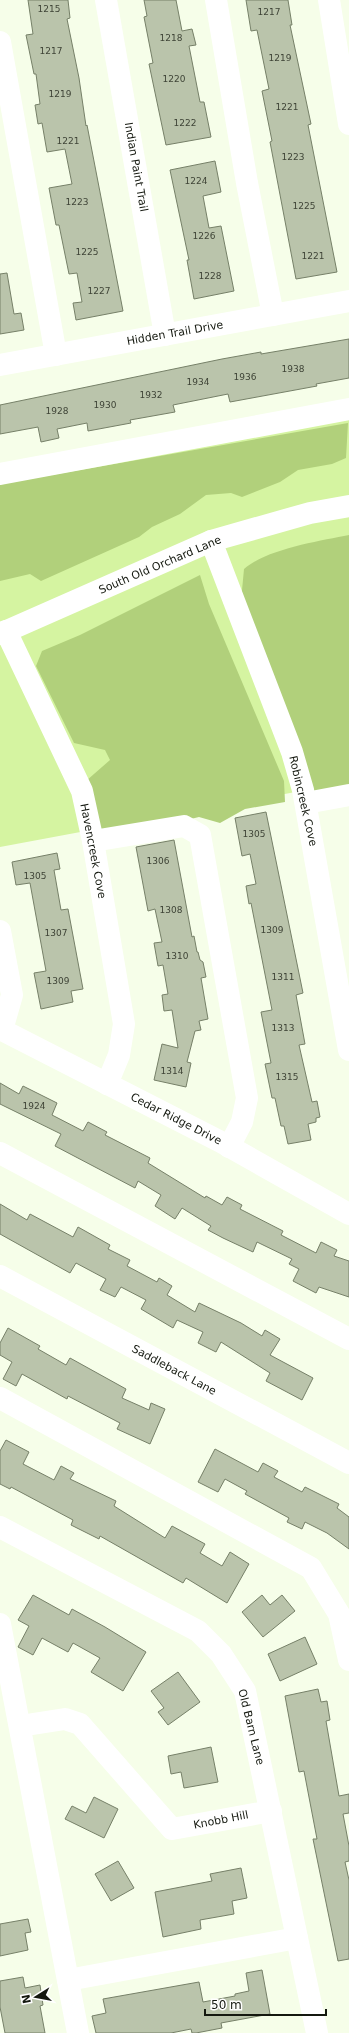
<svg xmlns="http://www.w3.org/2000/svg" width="349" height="2033" font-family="'DejaVu Sans',sans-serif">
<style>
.green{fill:#d5f4a1}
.forest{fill:#b1d07b}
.building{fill:#bac4ab;stroke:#768068}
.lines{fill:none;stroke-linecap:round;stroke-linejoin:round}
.minor{stroke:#fff;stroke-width:22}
.labels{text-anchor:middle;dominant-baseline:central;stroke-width:3.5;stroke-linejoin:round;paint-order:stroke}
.number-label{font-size:9px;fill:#3e4336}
.street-label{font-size:11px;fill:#14180f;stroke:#fff}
</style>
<rect width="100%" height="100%" fill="#f6fee9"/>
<!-- green -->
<path class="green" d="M 349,415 L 349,782 L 0,847 L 0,479 Z"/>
<!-- forest -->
<g class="forest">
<path d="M 348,423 L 346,458 L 332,464 L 298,470 L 280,482 L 242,497 L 231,493 L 206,495 L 180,514 L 152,527 L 139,537 L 41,581 L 30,574 L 0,581 L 0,484 Z"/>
<path d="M 349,535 L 349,789 L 310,797 L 241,601 L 244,569 C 267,549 319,541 349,535 Z"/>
<path d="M 200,575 L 209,604 L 284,781 L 285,802 L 245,809 L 220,823 L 199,817 L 170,824 L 97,835 L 86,781 L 110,760 L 105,750 L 74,743 L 36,666 L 42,651 L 80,635 Z"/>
</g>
<!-- building -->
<g class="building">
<path d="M 28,0 L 68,0 L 70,18 L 67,19 L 79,78 L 86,126 L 87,125 L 123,311 L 76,320 L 73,303 L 82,302 L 77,273 L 69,274 L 59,225 L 56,225 L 49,188 L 72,184 L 65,149 L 47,152 L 42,123 L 38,124 L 35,105 L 40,104 L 36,74 L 34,74 L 26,35 L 33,34 Z"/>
<path d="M 144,0 L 176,0 L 182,31 L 192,29 L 196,45 L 189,46 L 200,102 L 204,102 L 211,137 L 166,145 L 149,64 L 153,63 L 144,17 L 147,16 Z"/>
<path d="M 246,0 L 288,0 L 292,25 L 290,25 L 311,124 L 308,125 L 337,272 L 296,279 L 270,142 L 272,141 L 262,91 L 269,89 L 257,30 L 251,31 Z"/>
<path d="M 215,161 L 221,192 L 203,196 L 209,228 L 221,226 L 234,291 L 194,299 L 187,260 L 189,260 L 170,170 Z"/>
<path d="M 7,273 L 14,314 L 21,313 L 24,330 L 0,334 L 0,274 Z"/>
<path d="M 349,339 L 349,378 L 316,384 L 317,386 L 230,402 L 228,394 L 173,405 L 175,412 L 130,420 L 131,423 L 88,431 L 87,423 L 57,429 L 59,438 L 41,442 L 38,427 L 0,434 L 0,405 L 222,359 L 261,352 L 261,354 Z"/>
<path d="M 266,812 L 303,993 L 296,995 L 305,1044 L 299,1045 L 312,1102 L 317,1101 L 320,1117 L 316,1118 L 316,1122 L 308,1124 L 311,1140 L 288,1144 L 284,1126 L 281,1126 L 275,1098 L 272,1098 L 265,1064 L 271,1063 L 261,1012 L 272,1010 L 251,903 L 249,904 L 246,886 L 256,884 L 250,854 L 242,856 L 235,818 Z"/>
<path d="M 174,840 L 192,937 L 194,936 L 197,952 L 198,952 L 200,960 L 203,962 L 206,977 L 201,978 L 208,1019 L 199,1021 L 201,1030 L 195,1031 L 187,1062 L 191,1063 L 186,1087 L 154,1080 L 162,1044 L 178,1048 L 172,1010 L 164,1011 L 162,995 L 168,994 L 163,965 L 158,966 L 154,943 L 162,942 L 155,909 L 148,911 L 136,847 Z"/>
<path d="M 57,853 L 60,869 L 54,870 L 61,910 L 68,909 L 83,989 L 71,991 L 73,1002 L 41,1009 L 34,973 L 46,971 L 30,883 L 16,885 L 12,862 Z"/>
<path d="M 0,1083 L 19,1094 L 23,1086 L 57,1103 L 52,1115 L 83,1131 L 88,1122 L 107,1132 L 105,1135 L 150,1158 L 148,1163 L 205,1198 L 206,1196 L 222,1205 L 227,1197 L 242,1205 L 240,1209 L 283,1231 L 281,1235 L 316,1253 L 321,1242 L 337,1250 L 334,1256 L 349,1261 L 349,1297 L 319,1287 L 316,1293 L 293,1281 L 299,1269 L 289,1264 L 292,1259 L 257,1242 L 253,1252 L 223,1238 L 208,1230 L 211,1226 L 182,1208 L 175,1219 L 155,1206 L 161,1195 L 138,1181 L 135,1188 L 55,1146 L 61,1134 L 0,1104 Z"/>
<path d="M 0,1204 L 27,1220 L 30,1214 L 73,1237 L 78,1227 L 110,1245 L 108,1249 L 130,1260 L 127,1266 L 157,1282 L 159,1278 L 172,1286 L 167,1295 L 195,1312 L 199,1303 L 241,1323 L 262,1336 L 265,1330 L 280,1339 L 270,1355 L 313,1378 L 302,1400 L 266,1381 L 270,1373 L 221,1342 L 216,1352 L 198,1343 L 203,1332 L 177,1320 L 173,1328 L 141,1309 L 146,1300 L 121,1287 L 115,1297 L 100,1290 L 106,1279 L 76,1263 L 70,1273 L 0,1234 Z"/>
<path d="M 8,1328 L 40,1346 L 38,1349 L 66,1365 L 70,1358 L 126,1389 L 122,1398 L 149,1410 L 151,1403 L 165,1409 L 150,1444 L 117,1429 L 120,1423 L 68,1396 L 67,1399 L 22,1374 L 16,1386 L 3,1379 L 12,1362 L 0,1355 L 0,1343 Z"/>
<path d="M 6,1440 L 29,1452 L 23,1464 L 54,1480 L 61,1466 L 74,1473 L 70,1479 L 116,1501 L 114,1506 L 165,1538 L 172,1526 L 205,1544 L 200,1553 L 222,1566 L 230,1552 L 249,1564 L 227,1603 L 186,1578 L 183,1583 L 100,1536 L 99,1539 L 71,1525 L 73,1520 L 11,1487 L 10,1489 L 0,1484 L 0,1451 Z"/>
<path d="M 215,1449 L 258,1472 L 263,1463 L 278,1471 L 274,1477 L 302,1492 L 305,1487 L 339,1504 L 337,1508 L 349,1517 L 349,1549 L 327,1533 L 305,1522 L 302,1529 L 287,1522 L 289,1518 L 245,1494 L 247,1491 L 225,1479 L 218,1492 L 198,1482 Z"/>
<path d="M 33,1595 L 69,1615 L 72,1609 L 105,1627 L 146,1652 L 123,1691 L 91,1672 L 100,1658 L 73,1643 L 68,1652 L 42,1638 L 33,1655 L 18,1647 L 29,1626 L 18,1620 Z"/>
<path d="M 262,1595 L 270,1605 L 282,1595 L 295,1611 L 263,1637 L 242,1612 Z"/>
<path d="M 305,1637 L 317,1664 L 280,1681 L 268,1654 Z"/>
<path d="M 178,1672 L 200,1702 L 168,1725 L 158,1712 L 164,1708 L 151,1691 Z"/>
<path d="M 318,1689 L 321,1702 L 327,1701 L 330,1720 L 326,1721 L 339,1796 L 349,1794 L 349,1813 L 343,1814 L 349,1846 L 349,1861 L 345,1862 L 349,1880 L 349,1959 L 338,1961 L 313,1839 L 317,1839 L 304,1771 L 299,1772 L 285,1696 Z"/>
<path d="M 211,1747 L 218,1782 L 184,1788 L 181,1772 L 171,1774 L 168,1756 Z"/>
<path d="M 94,1797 L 118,1809 L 104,1838 L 65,1819 L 72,1806 L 86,1813 Z"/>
<path d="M 118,1861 L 134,1888 L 111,1901 L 95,1874 Z"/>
<path d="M 241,1868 L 247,1898 L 232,1901 L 234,1914 L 200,1920 L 201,1929 L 163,1937 L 155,1892 L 212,1881 L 210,1874 Z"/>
<path d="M 28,1919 L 31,1932 L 25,1933 L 28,1950 L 0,1956 L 0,1924 Z"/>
<path d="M 262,1970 L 270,2014 L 221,2023 L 222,2028 L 196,2033 L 192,2033 L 191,2029 L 171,2033 L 96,2033 L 92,2016 L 106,2013 L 103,1999 L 199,1982 L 203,2002 L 235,1996 L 235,1994 L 249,1991 L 246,1973 Z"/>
<path d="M 23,1977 L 25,1988 L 40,1985 L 43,2005 L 40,2006 L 45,2033 L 5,2033 L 0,2007 L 0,1981 Z"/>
</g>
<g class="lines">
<!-- minor -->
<g class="minor">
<path d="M 106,0 L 165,335"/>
<path d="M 216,0 L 247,183 L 273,315"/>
<path d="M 329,0 L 349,124"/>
<path d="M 0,42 L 56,355"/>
<path d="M 0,365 L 349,301"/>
<path d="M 0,474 L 349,409"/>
<path d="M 211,541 L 292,752 L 303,790 L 349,1050"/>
<path d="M 6,631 L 82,791 L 93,841 L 124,1024 L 119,1055 L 107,1084"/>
<path d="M 0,634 L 211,541 L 310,513 L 349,506"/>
<path d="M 306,803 L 349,795"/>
<path d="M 93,841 L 184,826 L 200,835 L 247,1098 L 242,1122 L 229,1147"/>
<path d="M 0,931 L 12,995 L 2,1030"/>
<path d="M 0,1029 L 221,1142 L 349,1214"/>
<path d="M 0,1153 L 349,1339"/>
<path d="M 0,1276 L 349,1463"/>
<path d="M 0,1398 L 311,1568 L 339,1614 L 349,1660"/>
<path d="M 0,1527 L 198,1631 L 221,1654 L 245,1691 L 317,2033"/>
<path d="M 0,1624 L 78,2033"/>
<path d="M 20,1726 L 65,1719 L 80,1724 L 172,1829 L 271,1811"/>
<path d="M 68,1980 L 297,1938"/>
</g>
</g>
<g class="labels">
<!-- number labels -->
<g class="number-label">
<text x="49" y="9">1215</text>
<text x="269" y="12">1217</text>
<text x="171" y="38">1218</text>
<text x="51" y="51">1217</text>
<text x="280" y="58">1219</text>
<text x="174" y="79">1220</text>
<text x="60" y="94">1219</text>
<text x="287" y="107">1221</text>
<text x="185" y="123">1222</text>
<text x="68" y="141">1221</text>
<text x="293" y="157">1223</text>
<text x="196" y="181">1224</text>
<text x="77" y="202">1223</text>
<text x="304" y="206">1225</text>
<text x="204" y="236">1226</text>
<text x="87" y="252">1225</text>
<text x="313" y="256">1221</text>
<text x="210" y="276">1228</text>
<text x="99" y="291">1227</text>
<text x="293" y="369">1938</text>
<text x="245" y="377">1936</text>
<text x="198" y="382">1934</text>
<text x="151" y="395">1932</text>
<text x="105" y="405">1930</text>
<text x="57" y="411">1928</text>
<text x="254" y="834">1305</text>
<text x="158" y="861">1306</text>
<text x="35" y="876">1305</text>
<text x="171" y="910">1308</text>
<text x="272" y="930">1309</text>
<text x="56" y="933">1307</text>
<text x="177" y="956">1310</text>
<text x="283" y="977">1311</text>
<text x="58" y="981">1309</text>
<text x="283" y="1028">1313</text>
<text x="172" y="1071">1314</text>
<text x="287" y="1077">1315</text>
<text x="34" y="1106">1924</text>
</g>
<!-- street labels -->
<g class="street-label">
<text transform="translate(136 167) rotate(80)">Indian Paint Trail</text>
<text transform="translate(175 333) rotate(-10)">Hidden Trail Drive</text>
<text transform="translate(160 565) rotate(-23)">South Old Orchard Lane</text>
<text transform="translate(303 801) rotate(77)">Robincreek Cove</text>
<text transform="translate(93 851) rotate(79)">Havencreek Cove</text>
<text transform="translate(176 1119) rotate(27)">Cedar Ridge Drive</text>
<text transform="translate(174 1370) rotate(28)">Saddleback Lane</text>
<text transform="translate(251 1727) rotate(76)">Old Barn Lane</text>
<text transform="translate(221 1820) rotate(-11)">Knobb Hill</text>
</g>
</g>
<!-- north arrow -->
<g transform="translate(36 1997) rotate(259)" stroke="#ffffff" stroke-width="3" paint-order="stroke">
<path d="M0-3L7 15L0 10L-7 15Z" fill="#14180f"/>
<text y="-6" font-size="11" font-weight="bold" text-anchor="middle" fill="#14180f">N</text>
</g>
<!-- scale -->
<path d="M205 2009v6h121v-6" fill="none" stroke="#14180f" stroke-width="2"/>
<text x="211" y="2009" font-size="12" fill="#14180f" stroke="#ffffff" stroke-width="3" paint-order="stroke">50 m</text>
</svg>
